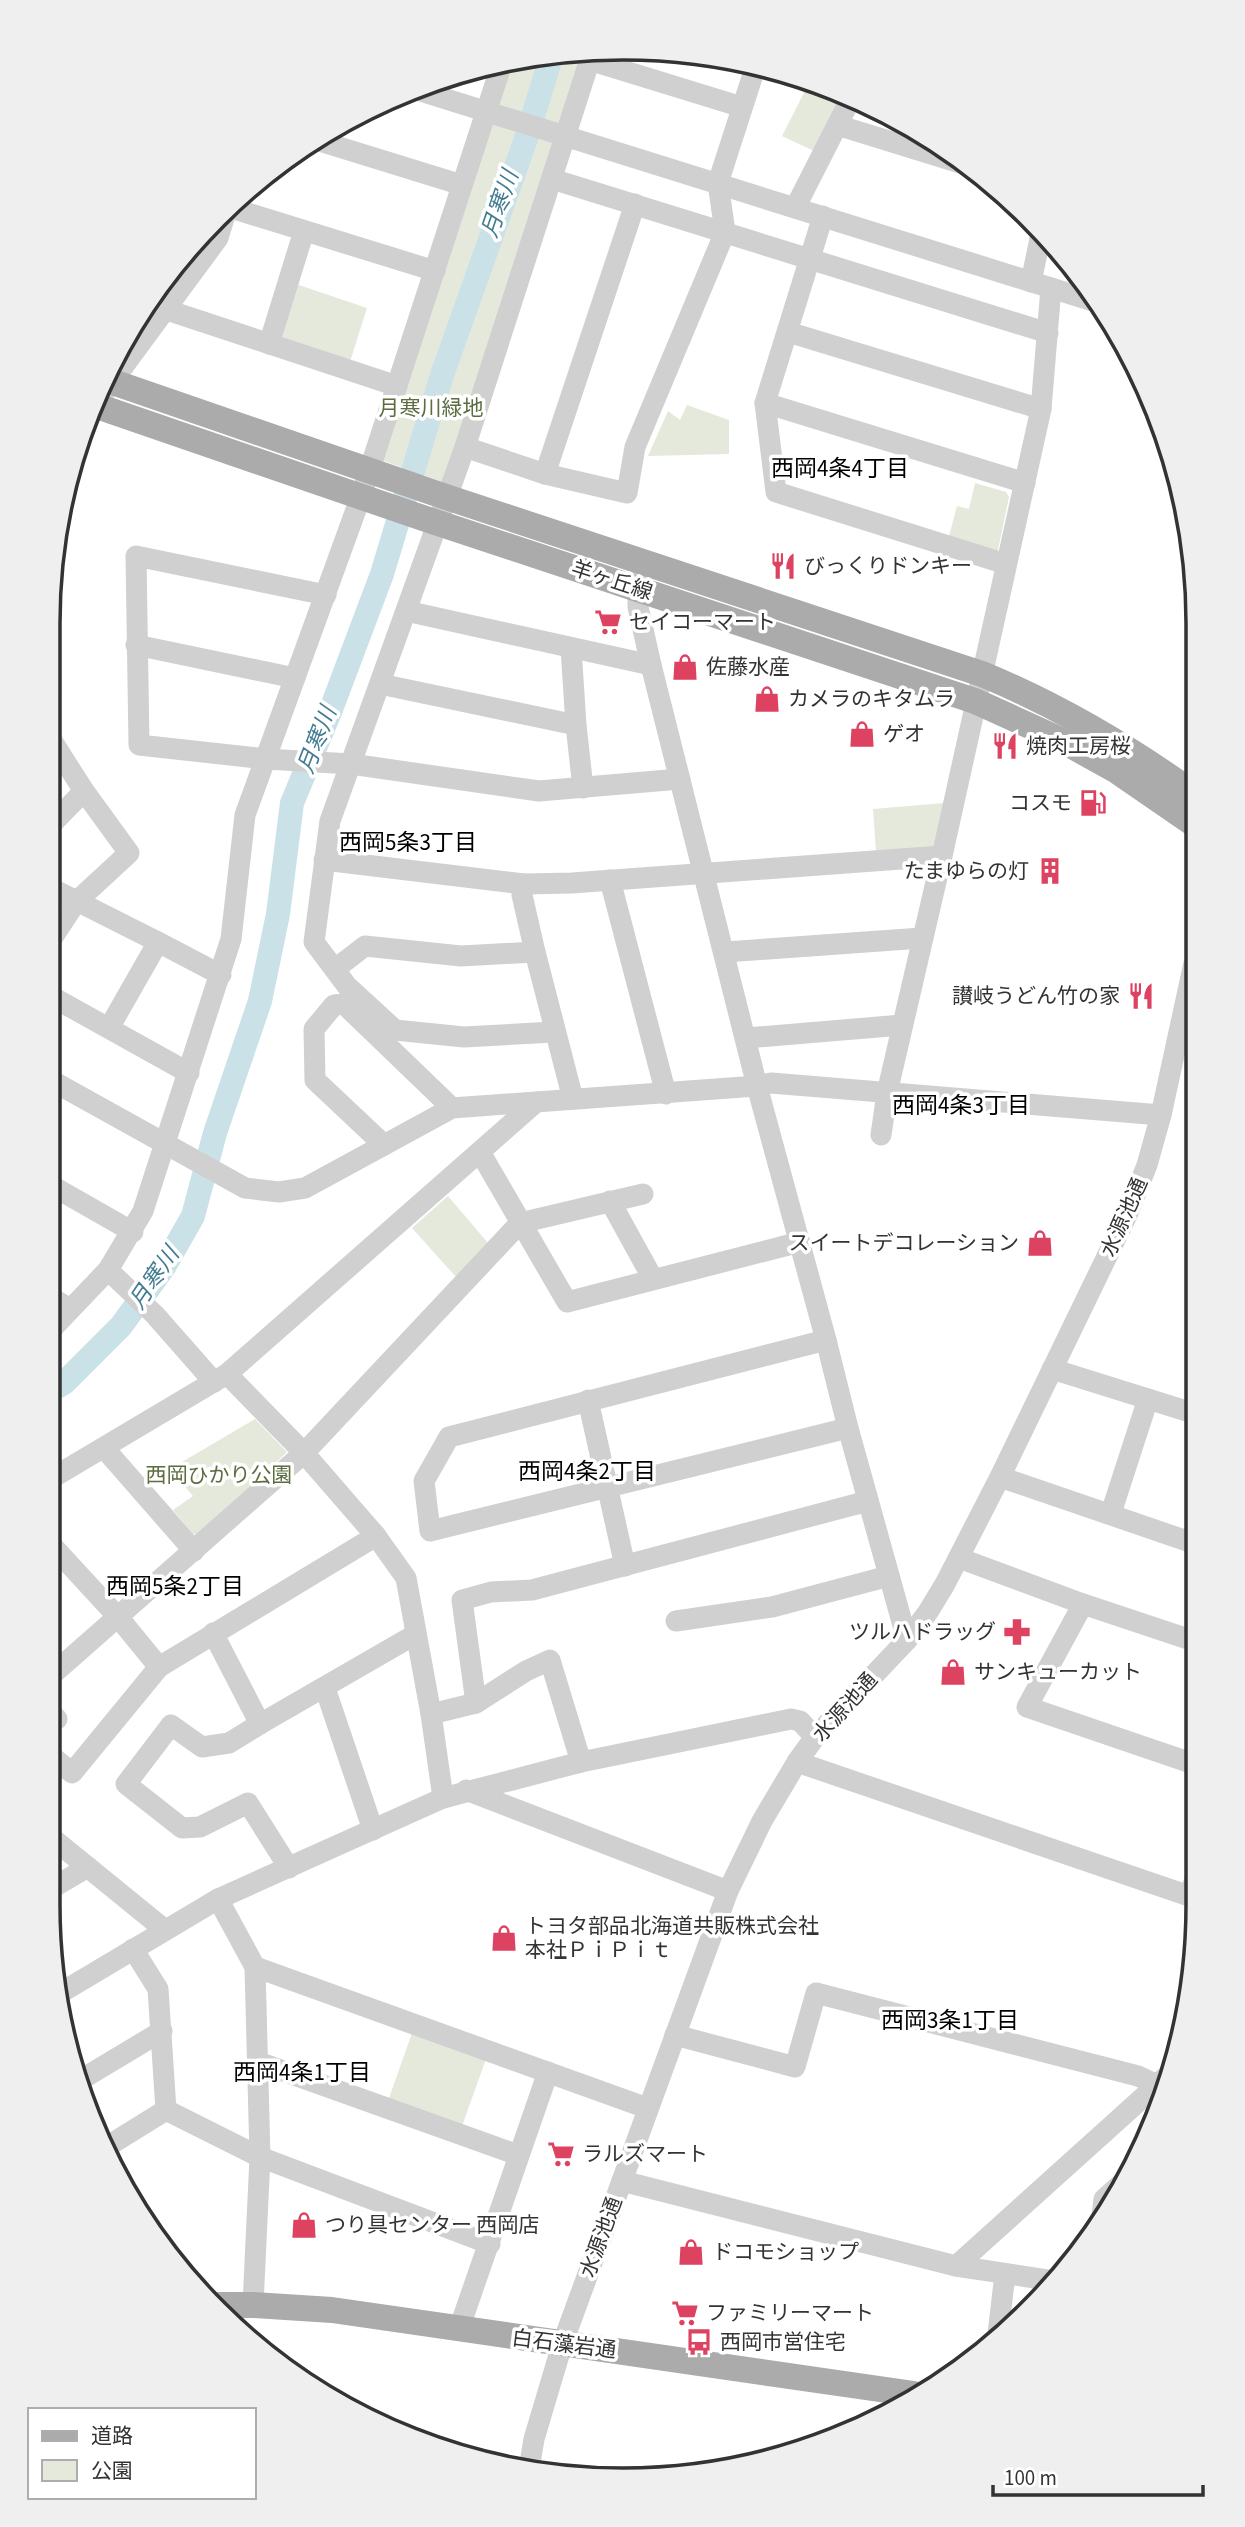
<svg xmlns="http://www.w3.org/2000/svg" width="1245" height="2527" font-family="'Source Sans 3','Noto Sans JP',sans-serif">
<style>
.green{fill:#e4e9dc}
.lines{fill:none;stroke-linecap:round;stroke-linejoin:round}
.river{stroke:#cae1e8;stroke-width:24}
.minor{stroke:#d0d0d0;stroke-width:21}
.major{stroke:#ababab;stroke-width:26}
.labels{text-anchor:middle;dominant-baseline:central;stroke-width:7;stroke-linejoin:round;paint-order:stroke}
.park-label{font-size:21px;fill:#5b6d41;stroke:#fff}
.poi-label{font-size:21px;fill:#333;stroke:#fff;text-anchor:start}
.street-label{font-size:21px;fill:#333;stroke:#fff}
.water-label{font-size:23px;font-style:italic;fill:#437d92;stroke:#fff}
.neighbourhood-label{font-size:23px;fill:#000;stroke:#fff}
.rim{fill:none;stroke:#333;stroke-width:3.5}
</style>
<rect width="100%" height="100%" fill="#fff"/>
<!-- green -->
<g class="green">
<path d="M 586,51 L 443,482 L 378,459 L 510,58 Z"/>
<path d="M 810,81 L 843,91 L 816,152 L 782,136 Z"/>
<path d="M 293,283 L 367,308 L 348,368 L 278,339 Z"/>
<path d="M 687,405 L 729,420 L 729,454 L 648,456 L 668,411 L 680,420 Z"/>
<path d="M 975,483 L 1006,492 L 1009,497 L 998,550 L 993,553 L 948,540 L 957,506 L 969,509 Z"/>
<path d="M 944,803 L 935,844 L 930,849 L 876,852 L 873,809 Z"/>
<path d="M 448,1196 L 488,1243 L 456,1277 L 412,1228 Z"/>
<path d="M 255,1419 L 287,1452 L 200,1535 L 193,1534 L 173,1510 L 193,1496 L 170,1469 Z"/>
<path d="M 412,2033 L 486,2059 L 462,2126 L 388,2101 Z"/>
</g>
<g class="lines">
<!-- river -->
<path class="river" d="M 47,1393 L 64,1383 L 121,1326 L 164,1267 L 193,1216 L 215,1133 L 260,1001 L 278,914 L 292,803 L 330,712 L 382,574 L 442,375 L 527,136 L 552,54"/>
<!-- minor -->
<g class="minor">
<path d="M 589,60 L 742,107"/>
<path d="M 411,88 L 1096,302"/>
<path d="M 837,125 L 973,167"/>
<path d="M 313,139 L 462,185"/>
<path d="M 552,179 L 1048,333"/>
<path d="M 228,207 L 435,271"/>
<path d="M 795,208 L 852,96"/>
<path d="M 823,216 L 765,403 L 776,492 L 1006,564"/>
<path d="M 1031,282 L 1041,234"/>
<path d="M 167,310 L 397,386"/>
<path d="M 788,332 L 1041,409"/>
<path d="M 269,344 L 304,231"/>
<path d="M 765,403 L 1025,483"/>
<path d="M 81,434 L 95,405 L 218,238 L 228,205"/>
<path d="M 465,447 L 545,474 L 627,493 L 635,447 L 725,232 L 718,183 L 756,65"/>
<path d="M 545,474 L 635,204"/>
<path d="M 646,562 L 638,588 L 638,607 L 651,665 L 757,1086 L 826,1340 L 848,1428 L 907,1640"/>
<path d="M 326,595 L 136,556 L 139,745 L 266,759 L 351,764 L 539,791 L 680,779"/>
<path d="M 406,611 L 651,665"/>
<path d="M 136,645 L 295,678"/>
<path d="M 571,648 L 576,725"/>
<path d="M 380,684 L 576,725 L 583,788"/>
<path d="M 47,829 L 84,791"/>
<path d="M 324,860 L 524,884 L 572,883 L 942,856"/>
<path d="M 610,880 L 666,1094"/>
<path d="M 524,884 L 522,895 L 535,952 L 573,1099"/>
<path d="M 47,886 L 158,942 L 109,1028"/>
<path d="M 158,942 L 221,975"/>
<path d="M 47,946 L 76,902 L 129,853 L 84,791 L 47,733"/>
<path d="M 725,952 L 922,938"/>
<path d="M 335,969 L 365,946 L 461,956 L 535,952"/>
<path d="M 47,994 L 189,1073"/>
<path d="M 554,1032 L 464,1037 L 395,1030 L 347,986 L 314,942 L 330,821 L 465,447 L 593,50"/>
<path d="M 746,1038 L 902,1025"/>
<path d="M 47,1078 L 245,1188 L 279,1192 L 305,1188 L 452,1108 L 757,1086 L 771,1083 L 1161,1115"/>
<path d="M 881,1135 L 887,1093 L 942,856 L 1041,409 L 1051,288"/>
<path d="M 384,1145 L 315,1080 L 314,1029 L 334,1005 L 344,1004 L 452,1108"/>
<path d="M 480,1152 L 567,1302 L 800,1242"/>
<path d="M 47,1183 L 133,1232"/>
<path d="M 610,1201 L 653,1279"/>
<path d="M 108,1270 L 155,1315 L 214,1382"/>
<path d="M 47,1295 L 70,1309"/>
<path d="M 47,1334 L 108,1270 L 143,1211 L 231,939 L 245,815 L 361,496 L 503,60"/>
<path d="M 826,1340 L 449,1437 L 424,1481 L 430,1531 L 848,1428"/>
<path d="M 1052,1369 L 1196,1414"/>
<path d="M 227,1374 L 304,1453 L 376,1536 L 406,1578 L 431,1714 L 443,1798"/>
<path d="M 588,1400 L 625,1566"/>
<path d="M 104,1448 L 194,1551"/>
<path d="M 1000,1477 L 1196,1544"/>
<path d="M 47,1481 L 227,1374 L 536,1102"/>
<path d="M 1111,1513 L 1148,1399"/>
<path d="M 47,1540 L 118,1617 L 159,1667 L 376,1536"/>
<path d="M 959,1558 L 1083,1604 L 1197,1642"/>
<path d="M 1083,1604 L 1027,1707 L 1197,1765"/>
<path d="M 676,1621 L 772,1607 L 889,1576"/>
<path d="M 213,1633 L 260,1724 L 416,1634"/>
<path d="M 47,1679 L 304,1453 L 520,1223 L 643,1194"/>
<path d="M 325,1688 L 373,1830"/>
<path d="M 476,1703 L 462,1600 L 491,1592 L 532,1590 L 868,1501"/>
<path d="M 47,1709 L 57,1719"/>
<path d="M 431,1714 L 476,1703 L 526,1671 L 550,1660 L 581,1762"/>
<path d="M 260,1724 L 229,1743 L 202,1747 L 171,1725 L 126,1784 L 182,1828 L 200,1827 L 248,1803 L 289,1868"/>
<path d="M 797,1762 L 1198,1899"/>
<path d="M 47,1763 L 54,1758 L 72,1773 L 159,1667"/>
<path d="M 466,1790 L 728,1891"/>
<path d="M 47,1834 L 165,1930"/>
<path d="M 47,1891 L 88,1867"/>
<path d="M 1189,1896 L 1198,1871"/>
<path d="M 218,1899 L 255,1967 L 260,2157 L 253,2305"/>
<path d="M 133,1949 L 158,1989 L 166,2110"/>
<path d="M 255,1967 L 647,2108"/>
<path d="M 62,1992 L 218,1899 L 443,1798 L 581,1762 L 791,1719 L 800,1721 L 815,1737"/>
<path d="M 675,2035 L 795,2067 L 816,1993 L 1138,2076 L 1157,2085"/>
<path d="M 258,2062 L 518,2155"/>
<path d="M 77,2082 L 162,2031"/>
<path d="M 108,2146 L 166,2110 L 260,2157 L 490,2244"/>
<path d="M 622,2181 L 956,2266 L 1054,2281"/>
<path d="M 1101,2224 L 1104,2199 L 1123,2182"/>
<path d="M 956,2266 L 1169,2074"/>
<path d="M 459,2329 L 548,2072"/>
<path d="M 998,2334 L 1005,2274"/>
<path d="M 529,2469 L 534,2439 L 562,2345 L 728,1891 L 762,1821 L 797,1762 L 815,1737 L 907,1640 L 928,1612 L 945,1584 L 1000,1477 L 1128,1213 L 1147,1165 L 1161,1115 L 1194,963"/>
</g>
<!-- major -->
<g class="major">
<path d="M 104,379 L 446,497 L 982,674 C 1057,705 1127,746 1194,794"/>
<path d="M 91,404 L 423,518 L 975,701 L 1065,742 L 1117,771 L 1194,824"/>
<path d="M 213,2305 L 253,2305 L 332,2310 L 914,2394"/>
</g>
</g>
<!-- icons -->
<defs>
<symbol id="restaurant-bare" viewBox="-9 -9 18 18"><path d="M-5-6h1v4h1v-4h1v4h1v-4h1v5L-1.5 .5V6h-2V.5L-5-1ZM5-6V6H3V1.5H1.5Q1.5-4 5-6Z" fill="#dd4260" stroke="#fff" stroke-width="2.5" paint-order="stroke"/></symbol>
<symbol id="supermarket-bare" viewBox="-9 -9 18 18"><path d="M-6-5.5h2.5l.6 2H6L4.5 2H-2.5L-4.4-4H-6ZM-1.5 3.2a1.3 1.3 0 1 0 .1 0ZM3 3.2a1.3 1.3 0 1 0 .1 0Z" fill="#dd4260" stroke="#fff" stroke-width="2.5" paint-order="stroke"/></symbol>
<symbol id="shop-bare" viewBox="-9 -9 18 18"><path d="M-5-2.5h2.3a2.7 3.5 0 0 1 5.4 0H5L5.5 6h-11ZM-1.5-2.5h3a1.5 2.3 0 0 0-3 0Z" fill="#dd4260" stroke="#fff" stroke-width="2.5" paint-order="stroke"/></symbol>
<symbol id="fuel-bare" viewBox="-9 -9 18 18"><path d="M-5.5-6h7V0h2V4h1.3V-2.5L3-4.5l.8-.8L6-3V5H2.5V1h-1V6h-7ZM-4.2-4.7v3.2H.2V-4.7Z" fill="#dd4260" stroke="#fff" stroke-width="2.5" paint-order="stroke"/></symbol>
<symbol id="building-bare" viewBox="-9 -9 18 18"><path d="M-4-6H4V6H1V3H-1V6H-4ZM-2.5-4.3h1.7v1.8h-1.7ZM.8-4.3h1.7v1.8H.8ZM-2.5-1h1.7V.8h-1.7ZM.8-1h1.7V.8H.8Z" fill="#dd4260" stroke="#fff" stroke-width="2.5" paint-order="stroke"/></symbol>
<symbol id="pharmacy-bare" viewBox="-9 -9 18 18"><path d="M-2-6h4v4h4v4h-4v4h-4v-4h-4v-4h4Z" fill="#dd4260" stroke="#fff" stroke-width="2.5" paint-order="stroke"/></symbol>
<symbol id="bus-bare" viewBox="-9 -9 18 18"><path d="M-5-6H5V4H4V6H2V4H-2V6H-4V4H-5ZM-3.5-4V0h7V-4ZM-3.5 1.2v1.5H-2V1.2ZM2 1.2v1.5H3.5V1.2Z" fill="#dd4260" stroke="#fff" stroke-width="2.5" paint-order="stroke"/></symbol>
</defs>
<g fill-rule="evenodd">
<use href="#restaurant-bare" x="764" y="547" width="38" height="38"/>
<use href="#supermarket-bare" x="589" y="603" width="38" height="38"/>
<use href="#shop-bare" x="666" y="648" width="38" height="38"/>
<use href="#shop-bare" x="748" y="680" width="38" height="38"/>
<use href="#shop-bare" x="843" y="715" width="38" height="38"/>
<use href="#restaurant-bare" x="986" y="727" width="38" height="38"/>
<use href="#fuel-bare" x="1074" y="784" width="38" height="38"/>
<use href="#building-bare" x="1031" y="852" width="38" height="38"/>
<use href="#restaurant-bare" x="1122" y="977" width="38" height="38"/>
<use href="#shop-bare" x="1021" y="1224" width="38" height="38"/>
<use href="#pharmacy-bare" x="998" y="1613" width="38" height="38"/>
<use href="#shop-bare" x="934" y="1653" width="38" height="38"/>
<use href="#shop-bare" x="485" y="1919" width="38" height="38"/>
<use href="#supermarket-bare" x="542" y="2135" width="38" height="38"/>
<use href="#shop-bare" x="285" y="2206" width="38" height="38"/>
<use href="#shop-bare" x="672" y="2233" width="38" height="38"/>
<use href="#supermarket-bare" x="666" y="2294" width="38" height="38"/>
<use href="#bus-bare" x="680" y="2323" width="38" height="38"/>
</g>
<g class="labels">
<!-- park labels -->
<g class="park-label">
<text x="431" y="408">月寒川緑地</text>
<text x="219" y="1475">西岡ひかり公園</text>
</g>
<!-- poi labels -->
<g class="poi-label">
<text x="804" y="566">びっくりドンキー</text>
<text x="629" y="622">セイコーマート</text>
<text x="706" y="667">佐藤水産</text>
<text x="788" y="699">カメラのキタムラ</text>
<text x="883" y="734">ゲオ</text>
<text x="1026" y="746">焼肉工房桜</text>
<text x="1072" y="803" text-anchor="end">コスモ</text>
<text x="1029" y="871" text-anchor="end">たまゆらの灯</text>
<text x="1120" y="996" text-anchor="end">讃岐うどん竹の家</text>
<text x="1019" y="1243" text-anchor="end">スイートデコレーション</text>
<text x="996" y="1632" text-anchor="end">ツルハドラッグ</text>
<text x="974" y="1672">サンキューカット</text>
<text x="525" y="1926">トヨタ部品北海道共販株式会社<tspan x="525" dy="24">本社ＰｉＰｉｔ</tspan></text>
<text x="582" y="2154">ラルズマート</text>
<text x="325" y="2225">つり具センター 西岡店</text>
<text x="712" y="2252">ドコモショップ</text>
<text x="706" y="2313">ファミリーマート</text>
<text x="720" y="2342">西岡市営住宅</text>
</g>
<!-- street labels -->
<g class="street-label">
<text transform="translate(612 580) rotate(18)">羊ヶ丘線</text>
<text transform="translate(1124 1217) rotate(-66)">水源池通</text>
<text transform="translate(845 1707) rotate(-48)">水源池通</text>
<text transform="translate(601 2237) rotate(-70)">水源池通</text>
<text transform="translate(564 2344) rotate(7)">白石藻岩通</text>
</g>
<!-- water labels -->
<g class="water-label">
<text transform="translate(500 204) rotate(-71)">月寒川</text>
<text transform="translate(317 740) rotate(-69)">月寒川</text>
<text transform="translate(154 1278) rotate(-56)">月寒川</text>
</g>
<!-- neighbourhood labels -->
<g class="neighbourhood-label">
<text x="840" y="468">西岡4条4丁目</text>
<text x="408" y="842">西岡5条3丁目</text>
<text x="961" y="1105">西岡4条3丁目</text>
<text x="587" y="1471">西岡4条2丁目</text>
<text x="175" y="1586">西岡5条2丁目</text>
<text x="950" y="2020">西岡3条1丁目</text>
<text x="302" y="2072">西岡4条1丁目</text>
</g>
</g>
<!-- crop -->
<path d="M0 0H1245V2527H0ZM623 60H623A563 563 0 0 1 1186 623V1905A563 563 0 0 1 623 2468H623A563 563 0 0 1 60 1905V623A563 563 0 0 1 623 60Z" fill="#efefef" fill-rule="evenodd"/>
<path class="rim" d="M623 60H623A563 563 0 0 1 1186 623V1905A563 563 0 0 1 623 2468H623A563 563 0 0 1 60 1905V623A563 563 0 0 1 623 60Z"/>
<!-- legend -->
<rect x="28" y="2408" width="228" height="91" fill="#ffffff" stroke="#adadad" stroke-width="2"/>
<rect x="42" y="2431" width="35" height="10" fill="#ababab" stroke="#adadad" stroke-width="2"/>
<text x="91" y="2443" font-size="21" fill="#333333">道路</text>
<rect x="42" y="2460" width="35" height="21" fill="#e4e9dc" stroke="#adadad" stroke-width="2"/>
<text x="91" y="2478" font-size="21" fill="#333333">公園</text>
<!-- scale -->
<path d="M993 2485v10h210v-10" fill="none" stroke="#333333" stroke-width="3.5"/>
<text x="1004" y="2485" font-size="21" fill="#333333" stroke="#ffffff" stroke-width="5" paint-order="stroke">100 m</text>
</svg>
